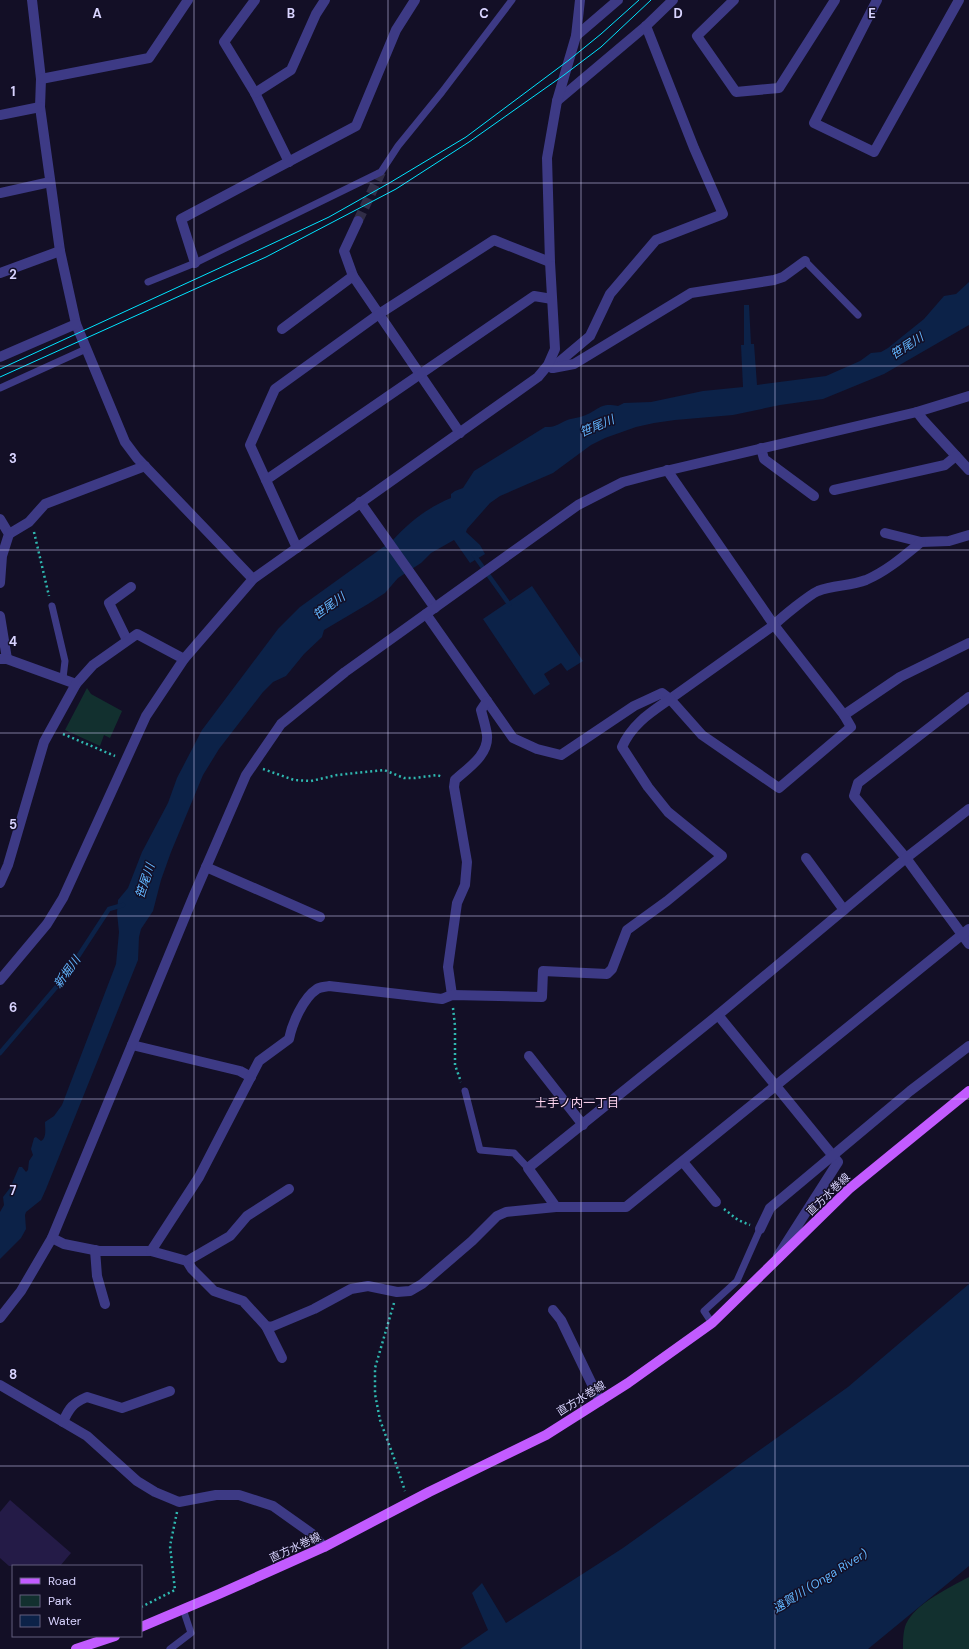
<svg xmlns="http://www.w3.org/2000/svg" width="969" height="1649" font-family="'DM Sans','Noto Sans JP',sans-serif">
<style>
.green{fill:#12302f}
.water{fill:#0c2248}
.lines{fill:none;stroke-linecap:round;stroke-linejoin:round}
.stream{stroke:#0c2248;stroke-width:4.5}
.building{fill:#241b47}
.minor-tunnel{stroke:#312d47;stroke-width:10;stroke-dasharray:10 5;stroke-linecap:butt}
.path{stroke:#2fb8b0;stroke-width:2.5;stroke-dasharray:2 3;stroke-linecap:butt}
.service{stroke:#3d3a85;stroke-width:7}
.minor{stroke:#3d3a85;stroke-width:10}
.tertiary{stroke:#3d3a85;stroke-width:10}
.primary{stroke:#c25bff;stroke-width:10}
.tram{stroke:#00e5ff;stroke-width:1}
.grid{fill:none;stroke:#d9d4ff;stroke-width:1;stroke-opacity:0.55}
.labels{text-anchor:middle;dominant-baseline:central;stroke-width:3;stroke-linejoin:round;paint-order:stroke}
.street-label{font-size:11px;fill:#d9d4ff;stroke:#130f26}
.water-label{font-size:12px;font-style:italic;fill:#62b6ff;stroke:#130f26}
.neighbourhood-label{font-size:12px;fill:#ffd6f0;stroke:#130f26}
.grid-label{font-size:13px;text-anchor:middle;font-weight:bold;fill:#d9d4ff;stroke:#130f26;stroke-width:3;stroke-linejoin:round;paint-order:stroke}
</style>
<rect width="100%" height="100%" fill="#130f26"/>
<!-- green -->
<g class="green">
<path d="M 87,688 L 91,694 L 122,711 L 110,738 L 104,735 L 100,746 L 65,730 Z"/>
<path d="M 969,1577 L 969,1649 L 903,1649 C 903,1642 903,1631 906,1624 C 916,1603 949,1588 969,1577 Z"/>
</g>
<!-- water -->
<g class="water">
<path d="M 969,282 L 969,325 L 884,374 L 823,399 L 780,405 L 733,415 L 675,420 L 654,423 L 636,427 L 605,438 L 591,445 L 553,473 L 500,496 L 490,503 L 467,529 L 466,532 L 480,545 L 485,554 L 470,563 L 454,540 L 431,553 L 421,563 L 398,578 L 385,593 L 368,604 L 324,630 L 322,637 L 304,654 L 286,676 L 273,682 L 263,692 L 219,749 L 203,775 L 171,852 L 161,880 L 153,911 L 141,929 L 139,937 L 138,960 L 46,1189 L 41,1200 L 26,1212 L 25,1215 L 26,1229 L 21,1238 L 0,1259 L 0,1212 L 4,1205 L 3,1197 L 10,1188 L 19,1167 L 22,1167 L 26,1172 L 28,1170 L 29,1161 L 33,1155 L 31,1149 L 34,1138 L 36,1137 L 41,1141 C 47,1138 45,1128 45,1122 L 54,1116 L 62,1105 L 116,964 L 119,932 L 117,913 L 118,900 L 128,888 L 142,852 L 168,803 L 177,778 L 202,730 L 278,629 L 300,607 L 393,540 C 409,522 429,507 451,498 L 451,494 L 455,491 L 463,488 L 474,471 L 545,427 C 556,427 556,425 565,421 C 571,418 578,418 583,416 C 599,411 598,402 618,406 L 624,403 L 651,402 L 703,391 L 743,387 L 741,345 L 744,345 L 744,305 L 749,305 L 751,344 L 754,344 L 757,385 L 826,376 L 860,361 L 871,353 L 881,352 L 888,348 L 924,319 L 944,296 L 956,294 Z"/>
<path d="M 532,586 L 583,661 L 567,671 L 561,663 L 544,674 L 550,684 L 534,695 L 483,619 Z"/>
<path d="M 969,1284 L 969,1566 L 868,1649 L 460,1649 L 488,1630 L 472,1593 L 482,1583 L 506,1623 L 623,1548 L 848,1387 Z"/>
</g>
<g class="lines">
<!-- stream -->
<g class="stream">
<path d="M 474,555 L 509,604"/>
<path d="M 0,1053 L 64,978 L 109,909 L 123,905"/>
</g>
</g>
<!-- building -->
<path class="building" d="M 10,1500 L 71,1553 L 60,1566 L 9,1566 L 0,1558 L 0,1512 Z"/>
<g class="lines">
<!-- minor-tunnel -->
<path class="minor-tunnel" d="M 358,221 L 381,172"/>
<!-- path -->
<g class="path">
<path d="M 34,532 L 49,596"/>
<path d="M 63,734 L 115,756"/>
<path d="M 263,769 L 294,780 L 311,781 L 337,775 L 384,770 L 404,778 L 415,778 L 437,775 L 443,777"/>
<path d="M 453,1008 L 455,1026 L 455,1065 L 461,1082"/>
<path d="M 724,1209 L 738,1220 L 750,1225"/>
<path d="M 394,1303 L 375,1368 L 375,1394 L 380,1420 L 394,1458 L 405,1491"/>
<path d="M 141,1607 L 175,1590 L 170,1546 L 177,1512"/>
</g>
<!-- service -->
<g class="service">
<path d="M 805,261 L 858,315"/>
<path d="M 148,282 L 195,263 L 381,172 L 398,146 L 442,92 L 512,0"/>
<path d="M 0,388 L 86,349"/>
<path d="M 52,606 L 65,661 L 63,678"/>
<path d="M 465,1091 L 480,1150 L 514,1153 L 528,1168"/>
<path d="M 712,1323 L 704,1311 L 737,1281 L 760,1229"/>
<path d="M 170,1649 L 191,1633 L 183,1609"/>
</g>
<!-- minor -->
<g class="minor">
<path d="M 32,0 L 41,79 L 40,107 L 60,251 L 76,324 L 125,442 L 137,458 L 253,579"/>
<path d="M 255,0 L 224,42 L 255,93 L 289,162"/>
<path d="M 734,0 L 697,36 L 736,92 L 779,88 L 835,0"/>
<path d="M 877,0 L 814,123 L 874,152 L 959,0"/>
<path d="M 576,36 L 618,0"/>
<path d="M 41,79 L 149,58 L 188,0"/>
<path d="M 255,93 L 291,70 L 316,14 L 325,0"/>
<path d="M 557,101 L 646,26 L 673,0"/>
<path d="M 0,115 L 40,107"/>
<path d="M 0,193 L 50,182"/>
<path d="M 195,263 L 181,219 L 356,126 L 396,30 L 415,0"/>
<path d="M 0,273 L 60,251"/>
<path d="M 353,276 L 344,251 L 358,221"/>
<path d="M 282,329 L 353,276 L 460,433"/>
<path d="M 0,357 L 76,324"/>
<path d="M 552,368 L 590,336 L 610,294 L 656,240 L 723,214 L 694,148 L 646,26"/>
<path d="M 553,368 L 574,364 L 691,293 L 774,280 L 783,277 L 805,261"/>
<path d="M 917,412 L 924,421 L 969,470"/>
<path d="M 761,448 L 764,459 L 814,496"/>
<path d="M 266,480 L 534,296 L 552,299"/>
<path d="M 834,490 L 945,465 L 956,456"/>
<path d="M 360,502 L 435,608"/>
<path d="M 0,519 L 9,534 L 2,556 L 0,583"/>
<path d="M 885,533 L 921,542 L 949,541 L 969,535"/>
<path d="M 9,534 L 29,522 L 45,504 L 145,466"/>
<path d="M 297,548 L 250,445 L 275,389 L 379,314 L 494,240 L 550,262"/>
<path d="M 426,614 L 513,738 L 537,749 L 561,755 L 634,706 L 662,693 L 670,699 L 774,625 C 782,617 809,595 818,591 C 833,585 851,586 866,580 C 887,571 904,556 921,542"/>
<path d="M 0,616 L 7,659"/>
<path d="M 127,640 L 109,603 L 131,587"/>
<path d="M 0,659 L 7,659 L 76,684"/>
<path d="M 969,697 L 858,783 L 854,796 L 906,858 L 969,944"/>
<path d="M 844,715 L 900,677 L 969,643"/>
<path d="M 806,858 L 844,910"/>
<path d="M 206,867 L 320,917"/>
<path d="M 0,883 L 8,865 L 44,742 L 76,684 L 93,665 L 137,634 L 184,659"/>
<path d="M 452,995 L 448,967 L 457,903 L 465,885 L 467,862 L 454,787 L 455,780 C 468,768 489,755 487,735 C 486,727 483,718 481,710 L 487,701"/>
<path d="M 718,1015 L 838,1162 L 778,1256"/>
<path d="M 132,1045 L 240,1071 L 251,1077"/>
<path d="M 529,1056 L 583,1125"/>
<path d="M 683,1162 L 716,1202"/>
<path d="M 556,1207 L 528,1168 L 718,1015 L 906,858 L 969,809"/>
<path d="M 760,1229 L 770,1208 L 910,1091 L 969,1046"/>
<path d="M 52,1238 L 64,1244 L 99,1251 L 151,1251 L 187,1261 L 192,1269 L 214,1291 L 243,1301 L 266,1326 L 271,1327 L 314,1309 L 351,1289 L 368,1286 L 397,1292 L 410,1291 L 422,1284 L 472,1241 L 497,1216 L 506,1212 L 556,1207 L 626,1207 L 969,929"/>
<path d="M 95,1250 L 97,1276 L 105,1304"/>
<path d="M 151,1251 L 199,1177 L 259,1061 L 289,1039 C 292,1024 303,998 317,989 C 320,987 325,987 329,986 L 442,999 L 452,995 L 542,997 L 543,971 L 607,974 L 612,969 L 627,930 L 667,901 L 722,856 L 668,812 L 648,787 L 622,747 C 632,724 650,713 670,699 L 702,735 L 779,788 L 851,727 L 844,715 L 774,625 L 667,470"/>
<path d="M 187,1261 L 230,1236 L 247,1216 L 289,1189"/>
<path d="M 553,1310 L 561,1320 L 600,1401"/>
<path d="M 266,1326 L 282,1358"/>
<path d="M 0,1385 L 87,1436 L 137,1481 L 155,1492 L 179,1502 L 216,1495 L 239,1495 L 273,1506 L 311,1533 L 324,1547"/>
<path d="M 63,1422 C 69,1408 73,1403 87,1397 L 122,1408 L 170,1391"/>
</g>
<!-- tertiary -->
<g class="tertiary">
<path d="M 0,980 L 47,924 L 63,898 L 146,716 L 184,659 L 253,579 L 538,377 L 548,365 L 555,349 L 550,262 L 547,158 L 557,101 L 576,36 L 580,0"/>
<path d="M 0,1318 L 21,1291 L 52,1238 L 194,895 L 246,775 L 281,724 L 345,672 L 578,505 L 623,482 L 657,473 L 917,412 L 969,396"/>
</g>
<!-- primary -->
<g class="primary">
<path d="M 141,1627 L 219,1594 L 324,1547 L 429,1492 L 546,1435 L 628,1383 L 712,1323 L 849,1189 L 969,1091"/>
<path d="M 76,1649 L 115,1636"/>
</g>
<!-- tram -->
<g class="tram">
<path d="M 0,369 L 263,248 L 329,217 L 391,182 L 466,137 L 569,60 L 601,34 L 639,0"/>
<path d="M 0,377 L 266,257 L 396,189 L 469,142 L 564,75 L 601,47 L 651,0"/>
</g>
</g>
<!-- grid -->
<path class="grid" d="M 194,0 L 194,1649M 388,0 L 388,1649M 581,0 L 581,1649M 775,0 L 775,1649M 0,183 L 969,183M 0,366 L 969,366M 0,550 L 969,550M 0,733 L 969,733M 0,916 L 969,916M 0,1099 L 969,1099M 0,1283 L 969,1283M 0,1466 L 969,1466"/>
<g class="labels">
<!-- street labels -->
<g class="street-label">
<text transform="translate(828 1194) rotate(-44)">直方水巻線</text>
<text transform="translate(581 1398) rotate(-32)">直方水巻線</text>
<text transform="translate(295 1547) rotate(-25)">直方水巻線</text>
</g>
<!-- water labels -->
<g class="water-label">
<text transform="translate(907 346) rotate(-33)">笹尾川</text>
<text transform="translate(597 426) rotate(-23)">笹尾川</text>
<text transform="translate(329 606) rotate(-36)">笹尾川</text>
<text transform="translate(145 881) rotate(-72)">笹尾川</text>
<text transform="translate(67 972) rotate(-54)">新堀川</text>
<text transform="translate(820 1581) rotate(-32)">遠賀川 (Onga River)</text>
</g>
<!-- neighbourhood labels -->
<g class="neighbourhood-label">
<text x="577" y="1103">土手ノ内一丁目</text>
</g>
</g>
<g class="grid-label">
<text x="97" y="18">A</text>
<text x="291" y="18">B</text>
<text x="484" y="18">C</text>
<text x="678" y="18">D</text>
<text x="872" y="18">E</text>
<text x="13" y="96">1</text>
<text x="13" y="279">2</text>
<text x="13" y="463">3</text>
<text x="13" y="646">4</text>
<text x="13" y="829">5</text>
<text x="13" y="1012">6</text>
<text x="13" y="1195">7</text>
<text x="13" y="1379">8</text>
</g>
<!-- legend -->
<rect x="12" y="1565" width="130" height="72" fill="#130f26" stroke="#625e7d"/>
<rect x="20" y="1578" width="20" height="6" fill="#c25bff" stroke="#625e7d"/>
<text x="48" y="1585" font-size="12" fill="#d9d4ff">Road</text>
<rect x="20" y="1595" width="20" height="12" fill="#12302f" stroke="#625e7d"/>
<text x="48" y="1605" font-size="12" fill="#d9d4ff">Park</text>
<rect x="20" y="1615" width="20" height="12" fill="#0c2248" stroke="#625e7d"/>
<text x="48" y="1625" font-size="12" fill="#d9d4ff">Water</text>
</svg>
